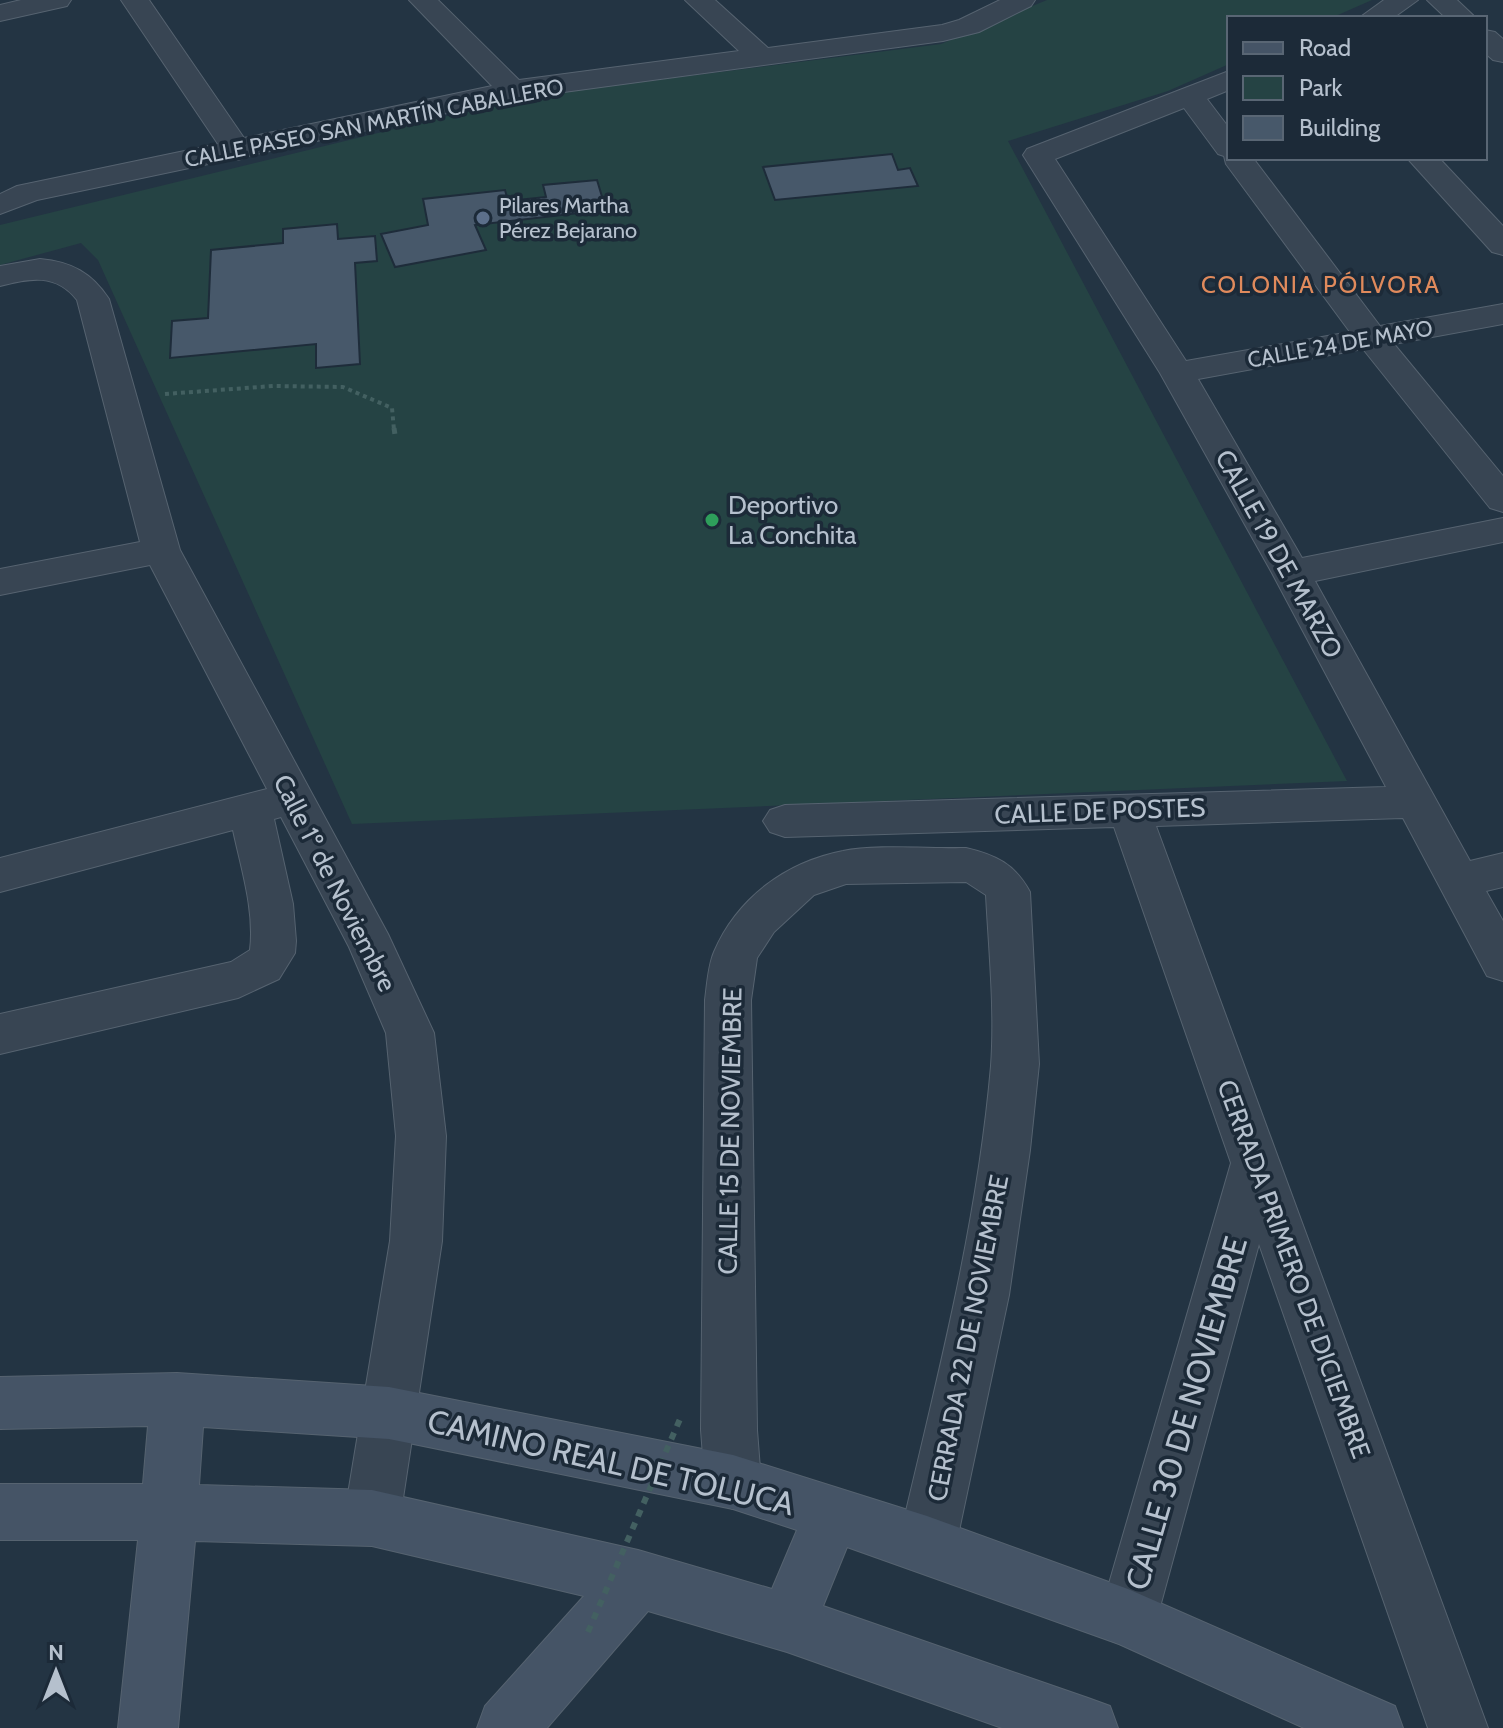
<svg xmlns="http://www.w3.org/2000/svg" width="1503" height="1728" font-family="Cabin,sans-serif">
<style>
.green{fill:#254344}
.building{fill:#47586a;stroke:#1e2c3a;stroke-width:2}
.lines{fill:none;stroke-linecap:round;stroke-linejoin:round}
.minor-casing{stroke:#566370;stroke-width:2}
.secondary-casing{stroke:#566370;stroke-width:2}
.path-far1{stroke:#436061;stroke-width:4;stroke-dasharray:4 4;stroke-linecap:butt}
.path{stroke:#436061;stroke-width:5;stroke-dasharray:6 6;stroke-linecap:butt}
.minor{fill:#384553;fill-rule:evenodd}
.secondary{fill:#455466;fill-rule:evenodd}
.path-bridge{stroke:#436061;stroke-width:6;stroke-dasharray:7 7;stroke-linecap:butt}
.service-dot{fill:#5c6f8a;stroke:#1c2a38;stroke-width:3}
.leisure-dot{fill:#2e9e5b;stroke:#1c2a38;stroke-width:3}
.labels{text-anchor:middle;dominant-baseline:central;stroke-width:7;stroke-linejoin:round;paint-order:stroke}
.far-street-label{font-size:22px;fill:#b5c0cd;stroke:#1c2a38}
.far-poi-label{font-size:22px;fill:#b5c0cd;stroke:#1c2a38;text-anchor:start}
.far-neighbourhood-label{font-size:24px;letter-spacing:2px;fill:#e08a5c;stroke:#1c2a38}
.poi-label{font-size:26px;fill:#b5c0cd;stroke:#1c2a38;text-anchor:start}
.street-label{font-size:26px;fill:#b5c0cd;stroke:#1c2a38}
.near-street-label{font-size:32px;fill:#b5c0cd;stroke:#1c2a38}
</style>
<rect width="100%" height="100%" fill="#233443"/>
<!-- green -->
<path class="green" d="M 1047,0 L 1372,0 L 1331,18 L 1229,18 L 1229,64 L 1168,91 L 1008,141 L 1347,781 L 352,824 L 98,260 L 81,243 L 0,265 L 0,225 L 530,96 L 941,44 Z"/>
<!-- building -->
<g class="building">
<path d="M 892,154 L 898,170 L 910,168 L 918,186 L 775,200 L 763,167 Z"/>
<path d="M 597,180 L 606,210 L 475,225 L 486,250 L 395,267 L 381,234 L 428,225 L 423,199 L 505,190 L 508,201 L 546,197 L 543,185 Z"/>
<path d="M 337,224 L 338,239 L 375,236 L 377,261 L 355,263 L 360,364 L 316,368 L 316,344 L 170,358 L 172,321 L 208,318 L 211,250 L 283,243 L 283,229 Z"/>
</g>
<g class="lines">
<defs>
<g id="minor">
<path d="M 21,0 L 71,0 L 67,6 L 0,21 L 0,5 Z"/>
<path d="M 121,0 L 149,0 L 244,138 L 492,86 L 409,0 L 438,0 L 519,80 L 739,51 L 685,0 L 715,0 L 768,48 L 942,25 L 959,20 L 1000,0 L 1035,0 L 1031,6 L 979,32 L 943,41 L 512,99 L 251,155 L 238,160 L 232,159 L 37,200 L 0,214 L 0,194 L 17,186 L 218,144 Z"/>
<path d="M 1384,0 L 1418,0 L 1393,18 L 1359,18 Z"/>
<path d="M 1427,0 L 1457,0 L 1476,18 L 1446,18 Z"/>
<path d="M 1485,30 L 1495,32 L 1503,39 L 1503,62 L 1493,60 L 1485,53 Z"/>
<path d="M 1229,71 L 1229,90 L 1207,99 L 1229,128 L 1229,158 L 1253,158 L 1380,326 L 1503,304 L 1503,324 L 1394,344 L 1503,476 L 1503,512 L 1490,508 L 1363,349 L 1198,379 L 1302,558 L 1503,518 L 1503,542 L 1315,581 L 1470,861 L 1503,853 L 1503,887 L 1486,891 L 1503,921 L 1503,981 L 1487,976 L 1403,818 L 1156,826 L 1488,1728 L 1428,1728 L 1259,1244 L 1157,1618 L 1149,1639 L 1128,1647 L 1107,1639 L 1099,1618 L 1231,1163 L 1114,827 L 785,837 L 770,832 L 763,821 L 770,810 L 785,805 L 1386,787 L 1272,573 L 1160,373 L 1023,155 L 1027,149 ZM 1184,108 L 1218,154 L 1224,156 L 1226,164 L 1350,332 L 1186,361 L 1055,159 Z"/>
<path d="M 1407,158 L 1439,158 L 1503,226 L 1503,255 L 1492,252 Z"/>
<path d="M 40,259 C 72,262 92,273 109,299 L 180,550 L 388,934 L 434,1033 L 446,1136 L 442,1241 L 400,1518 L 392,1538 L 372,1546 L 352,1538 L 344,1518 L 390,1241 L 396,1136 L 386,1033 L 349,947 L 281,817 L 274,819 L 293,904 L 296,941 L 295,953 L 279,979 L 238,998 L 0,1054 L 0,1014 L 231,962 L 250,950 C 255,911 241,868 233,830 L 0,892 L 0,858 L 267,789 L 150,565 L 0,595 L 0,569 L 140,542 L 77,300 C 56,273 30,278 0,286 L 0,266 Z"/>
<path d="M 966,848 C 996,855 1015,864 1030,892 L 1039,1064 L 1030,1150 L 1009,1295 L 956,1545 L 947,1565 L 927,1574 L 907,1565 L 898,1545 C 935,1387 977,1228 991,1066 C 995,1010 989,951 986,895 L 966,882 L 846,884 L 814,895 L 774,932 L 757,958 L 751,1000 L 757,1430 L 761,1482 L 753,1501 L 733,1509 L 713,1501 L 705,1482 L 701,1430 L 705,1000 C 707,985 708,966 714,952 C 737,898 786,862 843,851 C 875,844 932,849 966,848 Z"/>
</g>
<path id="secondary" d="M 177,1373 L 389,1387 L 733,1455 L 927,1516 L 1128,1589 L 1395,1706 L 1403,1728 L 1304,1728 L 1119,1644 L 847,1547 L 823,1606 L 1088,1698 L 1110,1706 L 1118,1728 L 1002,1728 L 787,1652 L 648,1611 L 547,1728 L 477,1728 L 485,1706 L 584,1596 L 372,1546 L 195,1541 L 178,1728 L 118,1728 L 138,1540 L 0,1540 L 0,1484 L 143,1484 L 148,1426 L 0,1429 L 0,1377 ZM 203,1427 L 389,1439 L 733,1509 L 797,1530 L 772,1589 L 638,1550 L 372,1490 L 199,1485 Z"/>
</defs>
<!-- minor casing -->
<use href="#minor" class="minor-casing"/>
<!-- secondary casing -->
<use href="#secondary" class="secondary-casing"/>
<!-- path-far1 -->
<path class="path-far1" d="M 165,394 L 273,386 L 343,387 L 392,408 L 394,430"/>
<!-- path -->
<path class="path" d="M 394,428 L 395,435"/>
<!-- minor -->
<use href="#minor" class="minor"/>
<!-- secondary -->
<use href="#secondary" class="secondary"/>
<!-- path-bridge -->
<path class="path-bridge" d="M 588,1632 L 680,1419"/>
</g>
<!-- markers -->
<circle class="service-dot" cx="483" cy="218" r="8"/>
<circle class="leisure-dot" cx="712" cy="520" r="8"/>
<g class="labels">
<!-- far-street labels -->
<g class="far-street-label">
<text transform="translate(374 123) rotate(-11)">CALLE PASEO SAN MARTÍN CABALLERO</text>
<text transform="translate(1340 344) rotate(-10)">CALLE 24 DE MAYO</text>
</g>
<!-- far-poi labels -->
<g class="far-poi-label">
<text x="499" y="205">Pilares Martha<tspan x="499" dy="25">Pérez Bejarano</tspan></text>
</g>
<!-- far-neighbourhood labels -->
<g class="far-neighbourhood-label">
<text x="1321" y="284">COLONIA PÓLVORA</text>
</g>
<!-- poi labels -->
<g class="poi-label">
<text x="728" y="505">Deportivo<tspan x="728" dy="30">La Conchita</tspan></text>
</g>
<!-- street labels -->
<g class="street-label">
<text transform="translate(1279 554) rotate(61)">CALLE 19 DE MARZO</text>
<text transform="translate(1100 811) rotate(-2)">CALLE DE POSTES</text>
<text transform="translate(335 883) rotate(63)">Calle 1º de Noviembre</text>
<text transform="translate(730 1131) rotate(-89)">CALLE 15 DE NOVIEMBRE</text>
<text transform="translate(1294 1269) rotate(70)">CERRADA PRIMERO DE DICIEMBRE</text>
<text transform="translate(968 1338) rotate(-79)">CERRADA 22 DE NOVIEMBRE</text>
</g>
<!-- near-street labels -->
<g class="near-street-label">
<text transform="translate(1186 1413) rotate(-74)">CALLE 30 DE NOVIEMBRE</text>
<text transform="translate(611 1462) rotate(13)">CAMINO REAL DE TOLUCA</text>
</g>
</g>
<!-- legend -->
<rect x="1227" y="16" width="260" height="144" fill="#1c2a38" stroke="#596674" stroke-width="2"/>
<rect x="1243" y="42" width="40" height="12" fill="#455466" stroke="#596674" stroke-width="2"/>
<text x="1299" y="56" font-size="24" fill="#b5c0cd">Road</text>
<rect x="1243" y="76" width="40" height="24" fill="#254344" stroke="#596674" stroke-width="2"/>
<text x="1299" y="96" font-size="24" fill="#b5c0cd">Park</text>
<rect x="1243" y="116" width="40" height="24" fill="#47586a" stroke="#596674" stroke-width="2"/>
<text x="1299" y="136" font-size="24" fill="#b5c0cd">Building</text>
<!-- north arrow -->
<g transform="translate(56 1672)" stroke="#1c2a38" stroke-width="6" paint-order="stroke">
<path d="M0-6L14 30L0 20L-14 30Z" fill="#b5c0cd"/>
<text y="-12" font-size="22" font-weight="bold" text-anchor="middle" fill="#b5c0cd">N</text>
</g>
</svg>
